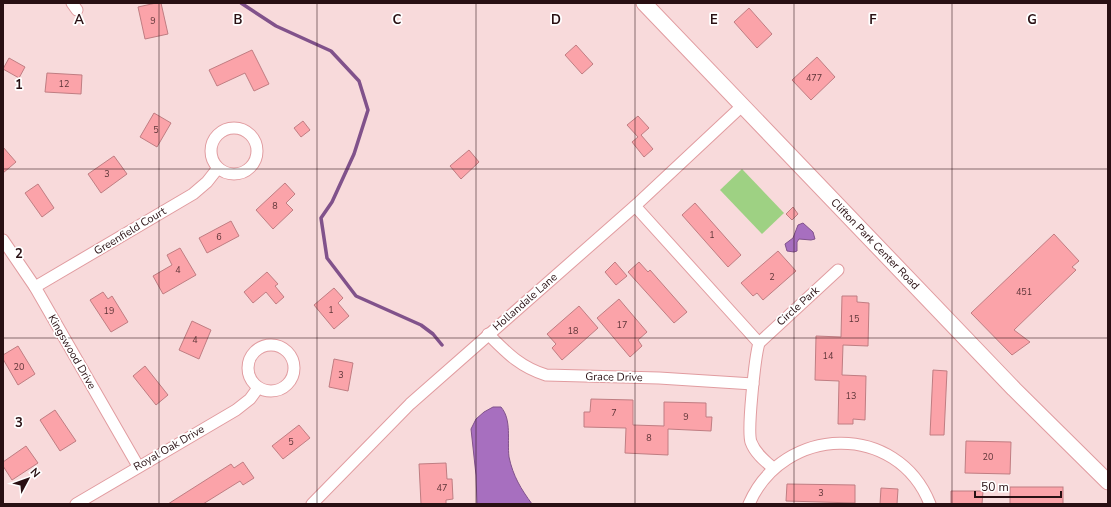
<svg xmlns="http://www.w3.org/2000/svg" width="1111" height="507" font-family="'Nunito Sans',sans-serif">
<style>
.green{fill:#9ed183}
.water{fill:#a76fbf;stroke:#81528b}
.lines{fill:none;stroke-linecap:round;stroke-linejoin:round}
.stream{stroke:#81528b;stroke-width:3.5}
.building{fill:#fba3a9;stroke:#c07d82}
.street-casing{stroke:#e19ca0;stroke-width:13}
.secondary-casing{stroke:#e19ca0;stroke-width:17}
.street{stroke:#fff;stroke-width:11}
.secondary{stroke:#fff;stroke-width:15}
.grid{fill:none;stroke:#291013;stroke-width:1;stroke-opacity:0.55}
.labels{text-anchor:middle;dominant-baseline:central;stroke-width:3.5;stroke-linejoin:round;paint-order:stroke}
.number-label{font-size:9px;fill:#5e3538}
.street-label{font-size:11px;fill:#291013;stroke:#fff}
.grid-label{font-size:13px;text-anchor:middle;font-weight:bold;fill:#291013;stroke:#fff;stroke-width:3.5;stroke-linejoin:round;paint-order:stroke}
</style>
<rect width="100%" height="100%" fill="#f8dadb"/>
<!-- green -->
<path class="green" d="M 742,169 L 784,213 L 762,234 L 720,190 Z"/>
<!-- water -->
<g class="water">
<path d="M 803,223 L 813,232 L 815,239 L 811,240 L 799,239 L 797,242 L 797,251 L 794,252 L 787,251 L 785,244 L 793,238 L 798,225 Z"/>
<path d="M 493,407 L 501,407 C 512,420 507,440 509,457 C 513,476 521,489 532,504 L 477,504 L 476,475 L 471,429 L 476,419 L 484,412 Z"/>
</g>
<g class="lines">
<!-- stream -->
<path class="stream" d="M 241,3 L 276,26 L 331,51 L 359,81 L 368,110 L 354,154 L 332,202 L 321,218 L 327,258 L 356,296 L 421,325 L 433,334 L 442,345"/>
</g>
<!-- building -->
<g class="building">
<path d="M 156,3 L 161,3 L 168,34 L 145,39 L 138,7 Z"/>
<path d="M 749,8 L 772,34 L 757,48 L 734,22 Z"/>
<path d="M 576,45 L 593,64 L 582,74 L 565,55 Z"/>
<path d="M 252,50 L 269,84 L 254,91 L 245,73 L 217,86 L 209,70 Z"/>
<path d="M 817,57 L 835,77 L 811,100 L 792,80 Z"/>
<path d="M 9,58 L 25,67 L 19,78 L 3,69 Z"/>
<path d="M 47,73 L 82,75 L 81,94 L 45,92 Z"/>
<path d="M 154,113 L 171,123 L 157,147 L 140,137 Z"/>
<path d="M 638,116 L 649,128 L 641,135 L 653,149 L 644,157 L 632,142 L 638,137 L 627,125 Z"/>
<path d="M 303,121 L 310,130 L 301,137 L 294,128 Z"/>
<path d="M 3,147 L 16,162 L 3,173 Z"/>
<path d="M 469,150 L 479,162 L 461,179 L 450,166 Z"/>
<path d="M 114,156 L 127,174 L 101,193 L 88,174 Z"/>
<path d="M 285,183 L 295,194 L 286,203 L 293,210 L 273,229 L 256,210 Z"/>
<path d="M 38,184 L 54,208 L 42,217 L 25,193 Z"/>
<path d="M 695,203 L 741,255 L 728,267 L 682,215 Z"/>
<path d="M 793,207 L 798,214 L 792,220 L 786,214 Z"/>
<path d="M 231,221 L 239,236 L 207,253 L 199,238 Z"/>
<path d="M 1054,234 L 1079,261 L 1072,267 L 1076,270 L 1014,330 L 1030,342 L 1012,355 L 971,313 Z"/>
<path d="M 180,248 L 196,275 L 163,294 L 153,276 L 172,265 L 167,255 Z"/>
<path d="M 778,251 L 796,271 L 763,300 L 757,293 L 753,296 L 741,283 Z"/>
<path d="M 615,262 L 627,276 L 616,285 L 605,272 Z"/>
<path d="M 639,262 L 648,272 L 650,270 L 687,312 L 674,323 L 628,272 Z"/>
<path d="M 267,272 L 278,284 L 275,286 L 284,297 L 276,304 L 266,292 L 253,303 L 244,292 Z"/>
<path d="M 334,288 L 343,298 L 338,303 L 349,316 L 334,329 L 314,305 Z"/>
<path d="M 103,292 L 108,299 L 112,296 L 128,322 L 111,332 L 90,300 Z"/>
<path d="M 842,296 L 857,296 L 857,302 L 869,303 L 868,346 L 843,345 L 842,375 L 866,376 L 865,420 L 853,419 L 853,424 L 838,424 L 839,381 L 815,380 L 816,336 L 841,337 Z"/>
<path d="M 619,299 L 647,332 L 638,340 L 642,346 L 630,357 L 597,318 Z"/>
<path d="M 579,306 L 598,328 L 562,360 L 552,348 L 556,344 L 547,334 Z"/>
<path d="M 192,321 L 211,330 L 199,359 L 179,350 Z"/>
<path d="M 18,346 L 35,374 L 18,385 L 3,359 L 3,355 Z"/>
<path d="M 334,359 L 353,363 L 348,391 L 329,387 Z"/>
<path d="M 145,366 L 168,395 L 156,405 L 133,376 Z"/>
<path d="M 933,370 L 947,371 L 944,435 L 930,435 Z"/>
<path d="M 591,399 L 633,400 L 633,425 L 664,426 L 664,402 L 706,403 L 706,417 L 712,417 L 711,431 L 668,429 L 668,455 L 625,453 L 626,428 L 584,427 L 584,412 L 590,412 Z"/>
<path d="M 55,410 L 76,441 L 60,451 L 40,420 Z"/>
<path d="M 299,425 L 310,438 L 283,459 L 272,446 Z"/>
<path d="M 966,441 L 1011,442 L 1010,474 L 965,473 Z"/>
<path d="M 26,446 L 38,463 L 12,480 L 3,466 L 3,462 Z"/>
<path d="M 243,462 L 254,478 L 243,485 L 240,481 L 203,504 L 168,504 L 231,464 L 234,468 Z"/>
<path d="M 446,463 L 447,479 L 452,479 L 453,499 L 446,500 L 446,504 L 421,504 L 419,464 Z"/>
<path d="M 787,484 L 855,485 L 855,503 L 786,501 Z"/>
<rect x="1010" y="487" width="53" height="17"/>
<path d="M 881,488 L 898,489 L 897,504 L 880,504 Z"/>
<path d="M 951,491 L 983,491 L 982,504 L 951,504 Z"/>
</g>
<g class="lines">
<defs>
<g id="street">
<path d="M 72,3 L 77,10"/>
<circle cx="234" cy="151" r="23"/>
<path d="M 635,206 L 759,343 C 755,357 747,431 751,442 C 755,453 765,461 773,468"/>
<path d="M 3,240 L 35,287 L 138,466"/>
<path d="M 35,287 L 193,194 L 207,182 L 218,168"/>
<path d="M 488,334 C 507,353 520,367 546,375 L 659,378 L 753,384"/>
<path d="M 759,343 L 838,270"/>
<circle cx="271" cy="368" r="23"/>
<path d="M 76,504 L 236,410 L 250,399 L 258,388"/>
<path d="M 312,504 L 410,404 L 635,206 L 743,105"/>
<path d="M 749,504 C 783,425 897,421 930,504"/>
</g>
<path id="secondary" d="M 644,3 L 1014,389 L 1108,482"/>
</defs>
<!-- street casing -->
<use href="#street" class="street-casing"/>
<!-- secondary casing -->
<use href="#secondary" class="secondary-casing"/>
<!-- street -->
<use href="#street" class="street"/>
<!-- secondary -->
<use href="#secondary" class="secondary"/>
</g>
<!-- grid -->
<path class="grid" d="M 159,3 L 159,504M 317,3 L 317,504M 476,3 L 476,504M 635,3 L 635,504M 794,3 L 794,504M 952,3 L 952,504M 3,169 L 1108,169M 3,338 L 1108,338"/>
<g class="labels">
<!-- number labels -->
<g class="number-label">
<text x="153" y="21">9</text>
<text x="814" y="78">477</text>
<text x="64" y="84">12</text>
<text x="156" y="130">5</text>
<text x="107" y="174">3</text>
<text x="275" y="206">8</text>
<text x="712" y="235">1</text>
<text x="219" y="237">6</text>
<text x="178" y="270">4</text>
<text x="772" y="277">2</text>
<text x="1024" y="292">451</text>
<text x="331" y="310">1</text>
<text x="109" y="311">19</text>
<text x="854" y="319">15</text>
<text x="622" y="325">17</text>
<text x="573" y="331">18</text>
<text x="195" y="340">4</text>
<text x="828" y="356">14</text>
<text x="19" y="367">20</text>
<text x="341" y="375">3</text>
<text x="851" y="396">13</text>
<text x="614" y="413">7</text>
<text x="686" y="417">9</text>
<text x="649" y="438">8</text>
<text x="291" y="442">5</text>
<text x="988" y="457">20</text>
<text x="442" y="488">47</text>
<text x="821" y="493">3</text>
</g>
<!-- street labels -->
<g class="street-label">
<text transform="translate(130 231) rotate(-31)">Greenfield Court</text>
<text transform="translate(875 244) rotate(46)">Clifton Park Center Road</text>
<text transform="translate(525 302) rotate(-41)">Hollandale Lane</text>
<text transform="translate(798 306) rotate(-42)">Circle Park</text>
<text transform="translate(72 352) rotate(60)">Kingswood Drive</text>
<text transform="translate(614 377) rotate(1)">Grace Drive</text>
<text transform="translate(169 448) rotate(-30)">Royal Oak Drive</text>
</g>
</g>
<g class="grid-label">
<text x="79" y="24">A</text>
<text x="238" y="24">B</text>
<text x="397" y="24">C</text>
<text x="556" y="24">D</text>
<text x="714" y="24">E</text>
<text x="873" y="24">F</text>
<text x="1032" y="24">G</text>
<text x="19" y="89">1</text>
<text x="19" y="258">2</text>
<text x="19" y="427">3</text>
</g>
<!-- border -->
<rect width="1111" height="507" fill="none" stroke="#291013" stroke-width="8"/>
<!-- north arrow -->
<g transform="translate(28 479) rotate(49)" stroke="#ffffff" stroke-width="3" paint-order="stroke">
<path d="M0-3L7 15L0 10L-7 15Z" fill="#291013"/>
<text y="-6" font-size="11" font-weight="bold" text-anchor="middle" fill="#291013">N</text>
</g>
<!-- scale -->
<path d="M975 491v6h86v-6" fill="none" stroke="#291013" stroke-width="2"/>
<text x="981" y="491" font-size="12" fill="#291013" stroke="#ffffff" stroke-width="3" paint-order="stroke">50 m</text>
</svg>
